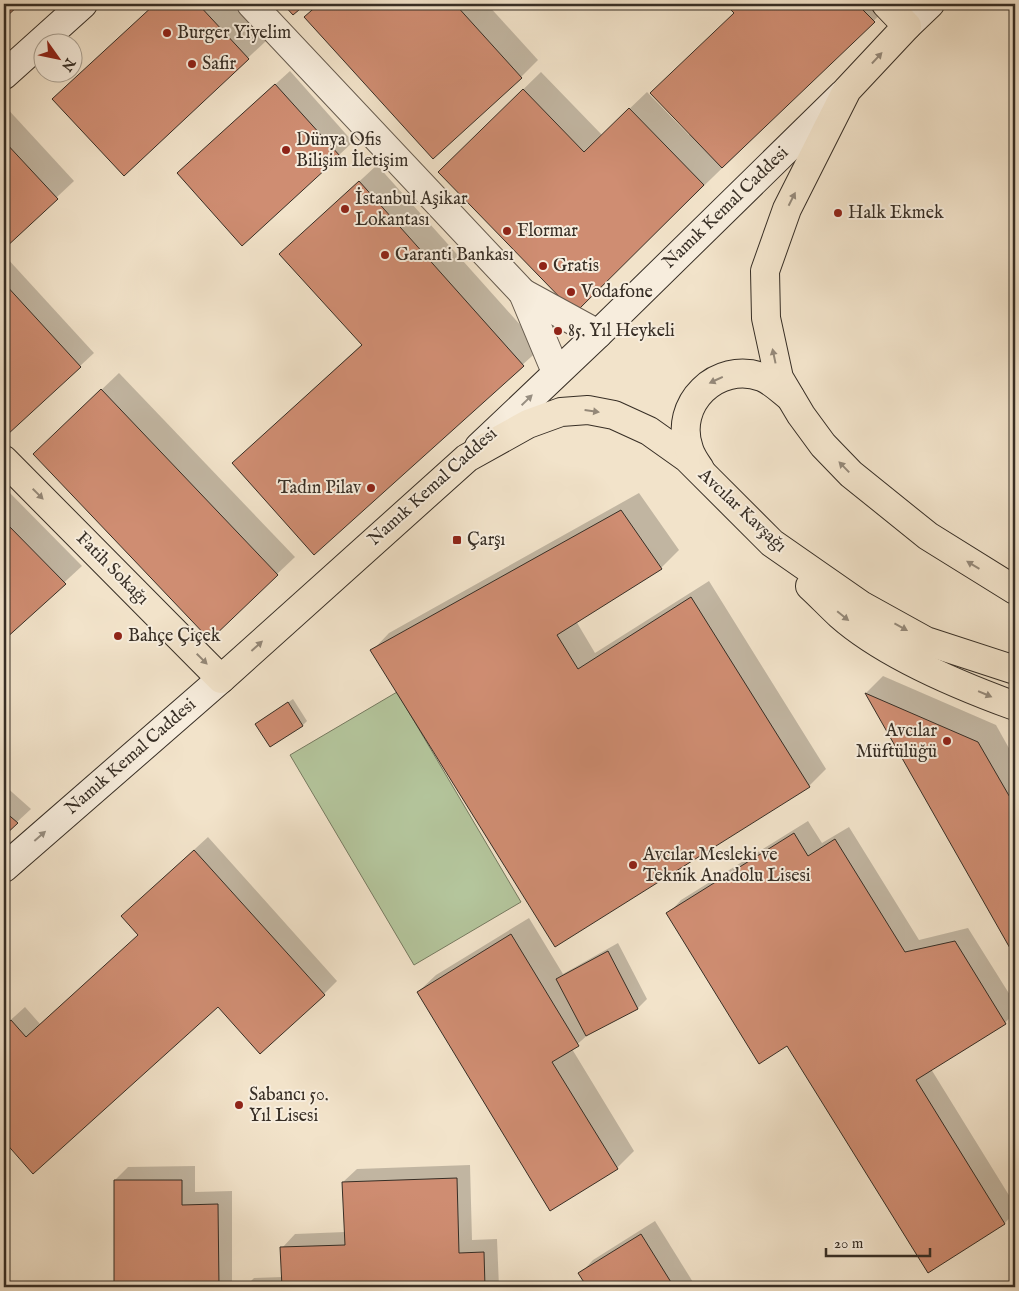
<svg xmlns="http://www.w3.org/2000/svg" width="1019" height="1291" font-family="'IM FELL English',serif">
<style>
.pitch{fill:#b4c59c;stroke:#767a60}
.shadow{fill:#0003}
.building{fill:#cf8d72;stroke:#372e25}
.lines{fill:none;stroke-linecap:round;stroke-linejoin:round}
.street-casing{stroke:#665b4e;stroke-width:30}
.secondary-casing{stroke:#372e25;stroke-width:30}
.primary-casing{stroke:#372e25;stroke-width:30}
.street{stroke:#f7eddd;stroke-width:28}
.secondary{stroke:#f7eddd;stroke-width:28}
.primary{stroke:#f2e3ca;stroke-width:28}
.oneway{fill:#948878}
.oneway2{fill:#978e81}
.poi-dot{fill:#8f2418;stroke:#f7eddd;stroke-width:2}
.labels{text-anchor:middle;dominant-baseline:central;stroke-width:4;stroke-linejoin:round;paint-order:stroke}
.poi-label{font-size:18px;fill:#372e25;stroke:#f7eddd;text-anchor:start}
.street-label{font-size:18px;fill:#372e25;stroke:#f7eddd}
</style>
<rect width="100%" height="100%" fill="#f2e3ca"/>
<filter id="stains"><feTurbulence type="fractalNoise" baseFrequency=".004" numOctaves="4"/><feColorMatrix values="0 0 0 0 .2 0 0 0 0 .09 0 0 0 0 .02 0 0 0 .5 -.17"/></filter>
<radialGradient id="worn" r=".72"><stop offset=".6" stop-color="#630" stop-opacity="0"/><stop offset="1" stop-color="#630" stop-opacity=".3"/></radialGradient>
<!-- pitch -->
<path class="pitch" d="M 397,692 L 521,902 L 414,965 L 290,755 Z"/>
<!-- shadow -->
<g class="shadow">
<path d="M 155,4 L 231,4 L 266,41 L 124,174 L 71,82 Z"/>
<path d="M 320,4 L 487,4 L 538,60 L 521,77 L 306,17 Z"/>
<path d="M 727,4 L 891,4 L 575,311 L 439,172 L 541,72 L 602,135 L 647,92 L 689,135 L 736,13 Z"/>
<path d="M 290,71 L 353,142 L 339,155 L 192,160 Z"/>
<path d="M 4,105 L 74,181 L 4,247 Z"/>
<path d="M 377,165 L 541,348 L 314,553 L 233,463 L 362,344 L 281,254 Z"/>
<path d="M 6,257 L 94,353 L 7,434 L 4,430 L 4,260 Z"/>
<path d="M 119,373 L 295,557 L 210,638 L 52,437 Z"/>
<path d="M 4,487 L 82,566 L 4,638 Z"/>
<path d="M 639,493 L 679,550 L 661,568 L 576,621 L 595,653 L 709,581 L 826,769 L 809,786 L 372,651 L 389,633 Z"/>
<path d="M 883,676 L 996,725 L 1015,759 L 1015,954 L 866,693 Z"/>
<path d="M 293,699 L 307,721 L 303,725 L 256,724 Z"/>
<path d="M 4,785 L 31,809 L 4,834 Z"/>
<path d="M 808,821 L 822,843 L 849,827 L 919,940 L 968,928 L 1015,1003 L 1015,1012 L 1005,1023 L 931,1069 L 1015,1205 L 1015,1212 L 1005,1223 L 928,1271 L 787,1044 L 668,914 L 681,900 Z"/>
<path d="M 208,837 L 337,981 L 324,994 L 218,1005 L 33,1172 L 4,1140 L 4,1026 L 25,1007 L 40,1024 L 139,935 L 122,916 Z"/>
<path d="M 529,918 L 563,974 L 618,943 L 647,999 L 638,1008 L 591,1032 L 572,1049 L 634,1151 L 617,1168 L 418,992 L 436,975 Z"/>
<path d="M 470,1165 L 472,1240 L 497,1239 L 499,1287 L 245,1287 L 254,1278 L 283,1277 L 282,1248 L 295,1234 L 345,1232 L 343,1182 L 357,1169 Z"/>
<path d="M 195,1166 L 195,1192 L 232,1191 L 232,1287 L 116,1287 L 115,1180 L 128,1167 Z"/>
<path d="M 655,1221 L 696,1287 L 588,1287 L 580,1274 L 593,1260 Z"/>
</g>
<!-- building -->
<g class="building">
<path d="M 4,4 L 20,4 L 4,19 Z"/>
<path d="M 155,4 L 198,4 L 249,59 L 124,176 L 52,99 Z"/>
<path d="M 283,4 L 306,4 L 293,15 Z"/>
<path d="M 319,4 L 455,4 L 522,78 L 433,159 L 304,17 Z"/>
<path d="M 725,4 L 857,4 L 875,22 L 722,168 L 650,93 L 734,13 Z"/>
<path d="M 275,84 L 340,156 L 242,246 L 177,173 Z"/>
<path d="M 523,89 L 584,152 L 629,108 L 704,185 L 575,313 L 438,172 Z"/>
<path d="M 4,141 L 58,199 L 4,249 Z"/>
<path d="M 359,181 L 524,366 L 314,555 L 232,463 L 362,345 L 279,254 Z"/>
<path d="M 4,283 L 81,367 L 7,435 L 4,432 Z"/>
<path d="M 101,389 L 278,575 L 210,640 L 33,454 Z"/>
<path d="M 621,510 L 662,569 L 557,635 L 578,669 L 691,597 L 810,787 L 555,947 L 370,650 Z"/>
<path d="M 4,521 L 66,584 L 4,640 Z"/>
<path d="M 865,693 L 978,742 L 1015,806 L 1015,957 Z"/>
<path d="M 288,702 L 303,726 L 270,747 L 255,724 Z"/>
<path d="M 4,811 L 18,823 L 4,836 Z"/>
<path d="M 794,833 L 808,856 L 835,839 L 905,952 L 955,941 L 1006,1024 L 916,1080 L 1005,1224 L 928,1273 L 787,1046 L 759,1064 L 666,913 Z"/>
<path d="M 194,850 L 325,995 L 260,1054 L 218,1007 L 33,1174 L 4,1141 L 4,1026 L 11,1020 L 26,1037 L 138,935 L 121,916 Z"/>
<path d="M 511,934 L 579,1046 L 552,1062 L 618,1169 L 550,1211 L 417,992 Z"/>
<path d="M 608,951 L 638,1009 L 586,1036 L 556,979 Z"/>
<path d="M 457,1178 L 459,1253 L 484,1252 L 485,1287 L 282,1287 L 280,1247 L 345,1245 L 342,1182 Z"/>
<path d="M 114,1180 L 182,1180 L 182,1205 L 218,1204 L 219,1287 L 114,1287 Z"/>
<path d="M 641,1234 L 674,1287 L 587,1287 L 578,1273 Z"/>
</g>
<g class="lines">
<defs>
<g id="street">
<path d="M 251,4 L 523,293 L 556,372"/>
<path d="M 523,293 L 598,334"/>
</g>
<g id="secondary">
<path d="M 907,26 L 930,4"/>
<path d="M 4,75 L 83,4"/>
<path d="M 479,447 L 598,334 L 843,94"/>
<path d="M 4,868 L 221,679"/>
</g>
<g id="primary">
<path d="M 886,4 L 907,26 L 847,90 L 787,209 L 765,271 L 766,318 L 779,378 L 801,415 L 823,445 L 851,474 L 928,536 L 1015,590"/>
<path d="M 4,460 L 221,679 L 467,458 L 528,424 L 561,412 L 588,410 L 614,415 L 649,431 L 687,458 L 772,543 L 861,605 L 926,641 L 1015,670"/>
<path d="M 700,469 C 696,463 691,456 689,449 C 673,404 717,361 762,377 C 772,381 782,391 790,397"/>
<path d="M 810,586 C 820,595 830,606 840,615 C 884,654 960,686 1015,706"/>
</g>
</defs>
<!-- street casing -->
<use href="#street" class="street-casing"/>
<!-- secondary casing -->
<use href="#secondary" class="secondary-casing"/>
<!-- primary casing -->
<use href="#primary" class="primary-casing"/>
<!-- street -->
<use href="#street" class="street"/>
<!-- secondary -->
<use href="#secondary" class="secondary"/>
<!-- primary -->
<use href="#primary" class="primary"/>
</g>
<!-- one-way arrows -->
<defs><path id="oneway-solid" d="M-6-.8H1V-3.2L6.5 0L1 3.2V.8H-6Z" transform="scale(1.25)"/></defs>
<g class="oneway">
<use href="#oneway-solid" transform="translate(877 58) rotate(-47)"/>
<use href="#oneway-solid" transform="translate(792 199) rotate(-63)"/>
<use href="#oneway-solid" transform="translate(774 356) rotate(-102)"/>
<use href="#oneway-solid" transform="translate(716 380) rotate(155)"/>
<use href="#oneway-solid" transform="translate(592 411) rotate(8)"/>
<use href="#oneway-solid" transform="translate(844 467) rotate(-134)"/>
<use href="#oneway-solid" transform="translate(38 494) rotate(45)"/>
<use href="#oneway-solid" transform="translate(973 565) rotate(-149)"/>
<use href="#oneway-solid" transform="translate(843 616) rotate(39)"/>
<use href="#oneway-solid" transform="translate(901 627) rotate(29)"/>
<use href="#oneway-solid" transform="translate(257 646) rotate(-42)"/>
<use href="#oneway-solid" transform="translate(202 659) rotate(45)"/>
<use href="#oneway-solid" transform="translate(985 694) rotate(23)"/>
</g>
<g class="oneway2">
<use href="#oneway-solid" transform="translate(527 400) rotate(-44)"/>
<use href="#oneway-solid" transform="translate(40 836) rotate(-41)"/>
</g>
<!-- markers -->
<g class="poi-dot">
<circle cx="167" cy="33" r="5"/>
<circle cx="192" cy="64" r="5"/>
<circle cx="286" cy="150" r="5"/>
<circle cx="345" cy="209" r="5"/>
<circle cx="838" cy="213" r="5"/>
<circle cx="507" cy="231" r="5"/>
<circle cx="385" cy="255" r="5"/>
<circle cx="543" cy="266" r="5"/>
<circle cx="571" cy="292" r="5"/>
<circle cx="558" cy="331" r="5"/>
<circle cx="371" cy="488" r="5"/>
<rect x="452" y="535" width="10" height="10" rx="2.5"/>
<circle cx="118" cy="636" r="5"/>
<circle cx="947" cy="741" r="5"/>
<circle cx="633" cy="865" r="5"/>
<circle cx="239" cy="1105" r="5"/>
</g>
<g class="labels">
<!-- poi labels -->
<g class="poi-label">
<text x="177" y="33">Burger Yiyelim</text>
<text x="202" y="64">Safir</text>
<text x="296" y="140">Dünya Ofis<tspan x="296" dy="21">Bilişim İletişim</tspan></text>
<text x="355" y="199">İstanbul Aşikar<tspan x="355" dy="21">Lokantası</tspan></text>
<text x="848" y="213">Halk Ekmek</text>
<text x="517" y="231">Flormar</text>
<text x="395" y="255">Garanti Bankası</text>
<text x="553" y="266">Gratis</text>
<text x="581" y="292">Vodafone</text>
<text x="568" y="331">85. Yıl Heykeli</text>
<text x="361" y="488" text-anchor="end">Tadın Pilav</text>
<text x="467" y="540">Çarşı</text>
<text x="128" y="636">Bahçe Çiçek</text>
<text x="937" y="731" text-anchor="end">Avcılar<tspan x="937" dy="21">Müftülüğü</tspan></text>
<text x="643" y="855">Avcılar Mesleki ve<tspan x="643" dy="21">Teknik Anadolu Lisesi</tspan></text>
<text x="249" y="1095">Sabancı 50.<tspan x="249" dy="21">Yıl Lisesi</tspan></text>
</g>
<!-- street labels -->
<g class="street-label">
<text transform="translate(726 208) rotate(-44)">Namık Kemal Caddesi</text>
<text transform="translate(433 487) rotate(-42)">Namık Kemal Caddesi</text>
<text transform="translate(742 511) rotate(43)">Avcılar Kavşağı</text>
<text transform="translate(112 569) rotate(45)">Fatih Sokağı</text>
<text transform="translate(131 757) rotate(-41)">Namık Kemal Caddesi</text>
</g>
</g>
<!-- margin -->
<rect width="1019" height="1291" fill="none" stroke="#f2e3ca" stroke-width="20"/>
<rect x="5" y="5" width="1009" height="1281" fill="none" stroke="#372e25" stroke-width="2.5"/>
<rect x="10" y="10" width="999" height="1271" fill="none" stroke="#372e25"/>
<!-- north arrow -->
<g transform="translate(58 58) rotate(123)"><circle r="24" fill="#f7eddd" stroke="#aaa193"/>
<path d="M0-4L9 19L0 12L-9 19Z" fill="#8f2418"/>
<text y="-8" font-size="14" font-weight="bold" text-anchor="middle" fill="#372e25">N</text>
</g>
<!-- scale -->
<path d="M826 1248v8h104v-8" fill="none" stroke="#372e25" stroke-width="2.5"/>
<text x="834" y="1248" font-size="15" fill="#372e25" stroke="#f7eddd" stroke-width="4" paint-order="stroke">20 m</text>
<rect width="100%" height="100%" filter="url(#stains)"/>
<rect width="100%" height="100%" fill="url(#worn)"/>
</svg>
